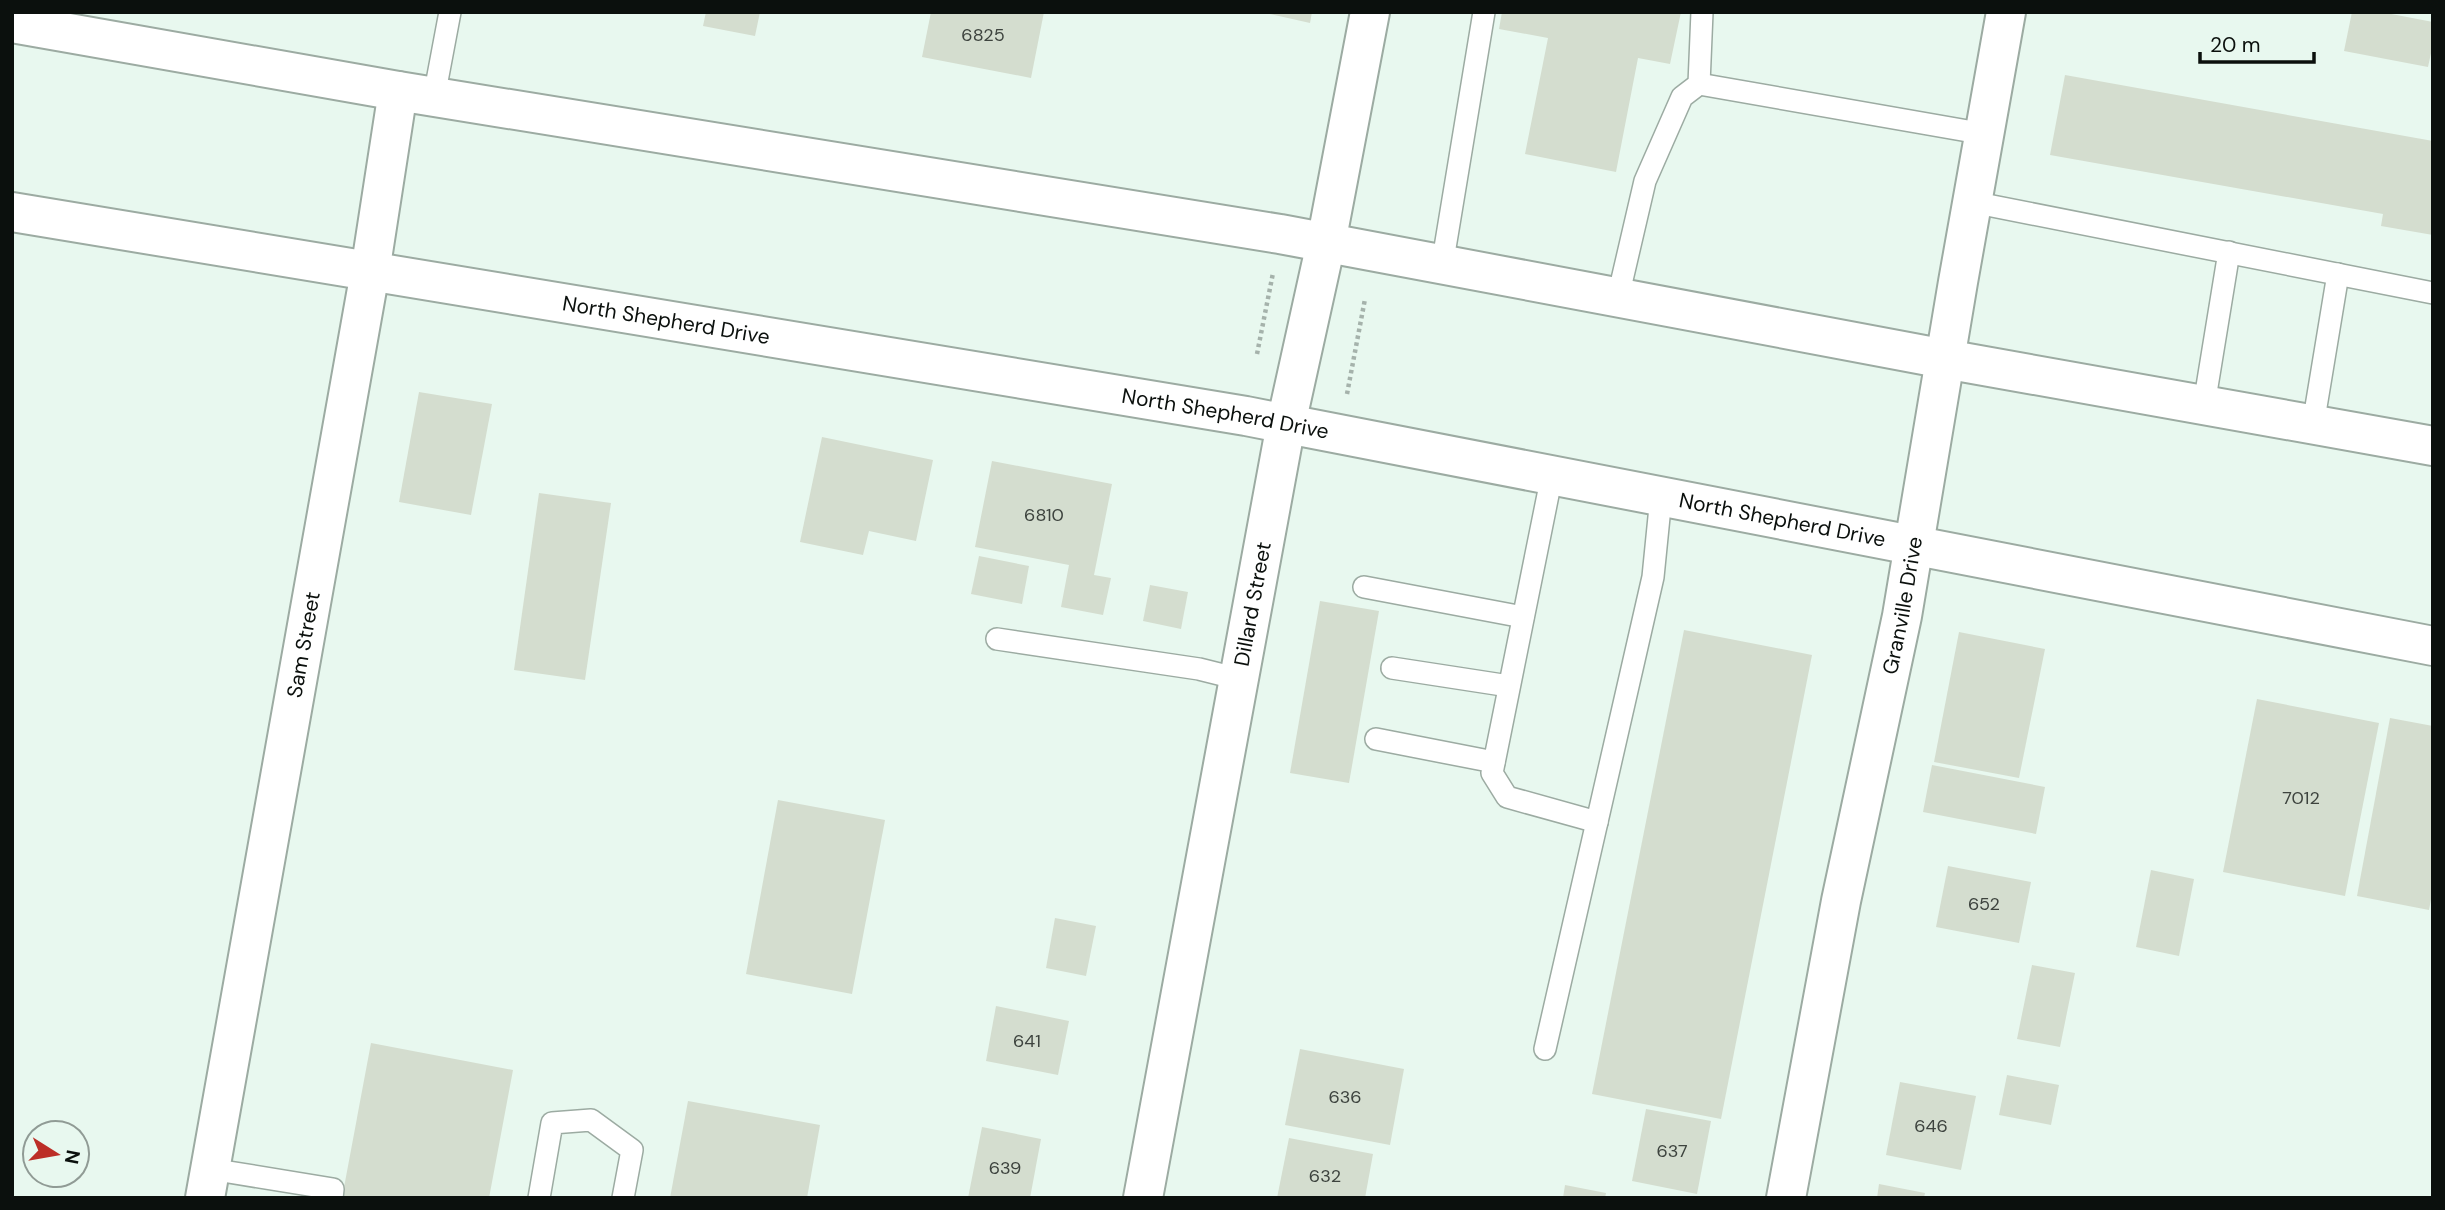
<svg xmlns="http://www.w3.org/2000/svg" width="2445" height="1210" font-family="'DM Sans',sans-serif">
<style>
.building{fill:#d4ddcf}
.lines{fill:none;stroke-linecap:round;stroke-linejoin:round}
.lane-casing{stroke:#9caba2;stroke-width:24}
.street-casing{stroke:#9caba2;stroke-width:42}
.secondary-casing{stroke:#9caba2;stroke-width:42}
.primary-casing{stroke:#9caba2;stroke-width:42}
.path{stroke:#a5b2ab;stroke-width:4.5;stroke-dasharray:3.5 3.5;stroke-linecap:butt}
.lane{stroke:#fff;stroke-width:21}
.street{stroke:#fff;stroke-width:38}
.secondary{stroke:#fff;stroke-width:38}
.primary{stroke:#fff;stroke-width:38}
.labels{text-anchor:middle;dominant-baseline:central;stroke-width:7;stroke-linejoin:round;paint-order:stroke}
.number-label{font-size:18px;fill:#3d433e}
.street-label{font-size:21px;fill:#0b100d;stroke:#e8f8ef}
</style>
<rect width="100%" height="100%" fill="#e8f8ef"/>
<!-- building -->
<g class="building">
<path d="M 706,12 L 760,12 L 755,36 L 703,26 Z"/>
<path d="M 931,12 L 1044,12 L 1031,78 L 922,57 Z"/>
<path d="M 1261,12 L 1312,12 L 1310,23 Z"/>
<path d="M 1502,12 L 1681,12 L 1670,64 L 1638,58 L 1616,172 L 1525,154 L 1548,38 L 1499,29 Z"/>
<path d="M 2352,12 L 2381,12 L 2433,22 L 2433,44 L 2428,67 L 2344,51 Z"/>
<path d="M 2065,75 L 2433,141 L 2433,235 L 2381,226 L 2383,214 L 2050,155 Z"/>
<path d="M 419,392 L 492,404 L 471,515 L 399,502 Z"/>
<path d="M 822,437 L 933,460 L 916,541 L 869,531 L 863,555 L 800,542 Z"/>
<path d="M 992,461 L 1112,484 L 1094,575 L 1111,578 L 1103,615 L 1061,607 L 1069,565 L 975,547 Z"/>
<path d="M 539,493 L 611,503 L 585,680 L 514,670 Z"/>
<path d="M 979,556 L 1029,566 L 1022,604 L 971,594 Z"/>
<path d="M 1150,585 L 1188,592 L 1181,629 L 1143,621 Z"/>
<path d="M 1320,601 L 1379,611 L 1349,783 L 1290,773 Z"/>
<path d="M 1684,630 L 1812,655 L 1721,1119 L 1592,1094 Z"/>
<path d="M 1959,632 L 2045,649 L 2019,778 L 1934,762 Z"/>
<path d="M 2257,699 L 2379,723 L 2345,896 L 2223,872 Z"/>
<path d="M 2390,718 L 2433,726 L 2433,889 L 2429,910 L 2357,896 Z"/>
<path d="M 1932,765 L 2045,787 L 2036,834 L 1923,812 Z"/>
<path d="M 778,800 L 885,820 L 852,994 L 746,974 Z"/>
<path d="M 1948,866 L 2031,882 L 2019,943 L 1936,927 Z"/>
<path d="M 2151,870 L 2194,879 L 2179,956 L 2136,947 Z"/>
<path d="M 1055,918 L 1096,926 L 1086,976 L 1046,968 Z"/>
<path d="M 2032,965 L 2075,973 L 2060,1047 L 2017,1039 Z"/>
<path d="M 996,1006 L 1069,1021 L 1058,1075 L 986,1061 Z"/>
<path d="M 371,1043 L 513,1070 L 489,1198 L 342,1198 Z"/>
<path d="M 1300,1049 L 1404,1069 L 1390,1145 L 1285,1125 Z"/>
<path d="M 2007,1075 L 2059,1085 L 2051,1125 L 1999,1115 Z"/>
<path d="M 1900,1082 L 1976,1096 L 1961,1170 L 1886,1155 Z"/>
<path d="M 688,1101 L 820,1125 L 807,1198 L 670,1198 Z"/>
<path d="M 1646,1109 L 1711,1121 L 1697,1194 L 1632,1181 Z"/>
<path d="M 982,1127 L 1041,1139 L 1030,1198 L 968,1198 Z"/>
<path d="M 1289,1138 L 1373,1154 L 1365,1198 L 1277,1198 Z"/>
<path d="M 1879,1184 L 1925,1193 L 1924,1198 L 1877,1198 Z"/>
<path d="M 1565,1185 L 1606,1193 L 1605,1198 L 1563,1198 Z"/>
</g>
<g class="lines">
<defs>
<g id="lane">
<path d="M 1699,84 L 1985,134"/>
<path d="M 434,97 L 450,12"/>
<path d="M 1972,202 L 2433,293"/>
<path d="M 1442,266 L 1484,12"/>
<path d="M 1618,297 L 1645,181 L 1682,97 L 1699,84 L 1702,12"/>
<path d="M 2204,405 L 2229,252"/>
<path d="M 2313,425 L 2338,274"/>
<path d="M 1552,475 L 1492,773 L 1507,797 L 1597,822"/>
<path d="M 1364,587 L 1523,617"/>
<path d="M 997,639 L 1199,669 L 1239,679"/>
<path d="M 1392,668 L 1509,686"/>
<path d="M 1376,739 L 1494,762"/>
<path d="M 1545,1049 L 1653,577 L 1661,497"/>
<path d="M 210,1169 L 333,1189 L 332,1198"/>
<path d="M 539,1198 L 552,1123 L 591,1120 L 632,1150 L 623,1198"/>
</g>
<g id="street">
<path id="s1" d="M 205,1198 L 370,272 L 398,91"/>
<path id="s2" d="M 1786,1198 L 1841,901 L 1902,616 L 1958,282 L 2006,12"/>
</g>
<g id="secondary">
<path id="s3" d="M 1143,1198 L 1286,424 L 1326,243 L 1370,12"/>
</g>
<g id="primary">
<path d="M 12,23 L 398,91 L 1280,234 L 1945,359 L 2433,446"/>
<path id="s4" d="M 12,212 L 1246,416 L 2433,646"/>
</g>
</defs>
<!-- lane casing -->
<use href="#lane" class="lane-casing"/>
<!-- street casing -->
<use href="#street" class="street-casing"/>
<!-- secondary casing -->
<use href="#secondary" class="secondary-casing"/>
<!-- primary casing -->
<use href="#primary" class="primary-casing"/>
<!-- path -->
<g class="path">
<path d="M 1257,354 L 1273,273"/>
<path d="M 1347,394 L 1365,299"/>
</g>
<!-- lane -->
<use href="#lane" class="lane"/>
<!-- street -->
<use href="#street" class="street"/>
<!-- secondary -->
<use href="#secondary" class="secondary"/>
<!-- primary -->
<use href="#primary" class="primary"/>
</g>
<g class="labels">
<!-- number labels -->
<g class="number-label">
<text x="983" y="35">6825</text>
<text x="1044" y="515">6810</text>
<text x="2301" y="798">7012</text>
<text x="1984" y="904">652</text>
<text x="1027" y="1041">641</text>
<text x="1345" y="1097">636</text>
<text x="1931" y="1126">646</text>
<text x="1672" y="1151">637</text>
<text x="1005" y="1168">639</text>
<text x="1325" y="1176">632</text>
</g>
<!-- street labels -->
<g class="street-label">
<text stroke="none"><textPath href="#s4" startOffset="663">North Shepherd Drive</textPath></text>
<text stroke="none"><textPath href="#s4" startOffset="1230">North Shepherd Drive</textPath></text>
<text stroke="none"><textPath href="#s4" startOffset="1797">North Shepherd Drive</textPath></text>
<text stroke="none"><textPath href="#s3" startOffset="604">Dillard Street</textPath></text>
<text stroke="none"><textPath href="#s2" startOffset="604">Granville Drive</textPath></text>
<text stroke="none"><textPath href="#s1" startOffset="562">Sam Street</textPath></text>
</g>
</g>
<!-- border -->
<rect width="2445" height="1210" fill="none" stroke="#0b100d" stroke-width="28"/>
<!-- north arrow -->
<g transform="translate(56 1154) rotate(101)"><circle r="33" fill="#e8f8ef" stroke="#909b95" stroke-width="2"/>
<path d="M0-5L12 26L0 18L-12 26Z" fill="#bc2e27"/>
<text y="-10" font-size="19" font-weight="bold" text-anchor="middle" fill="#0b100d">N</text>
</g>
<!-- scale -->
<path d="M2200 52v10h114v-10" fill="none" stroke="#0b100d" stroke-width="3.5"/>
<text x="2210" y="52" font-size="21" fill="#0b100d" stroke="#e8f8ef" stroke-width="5" paint-order="stroke">20 m</text>
</svg>
